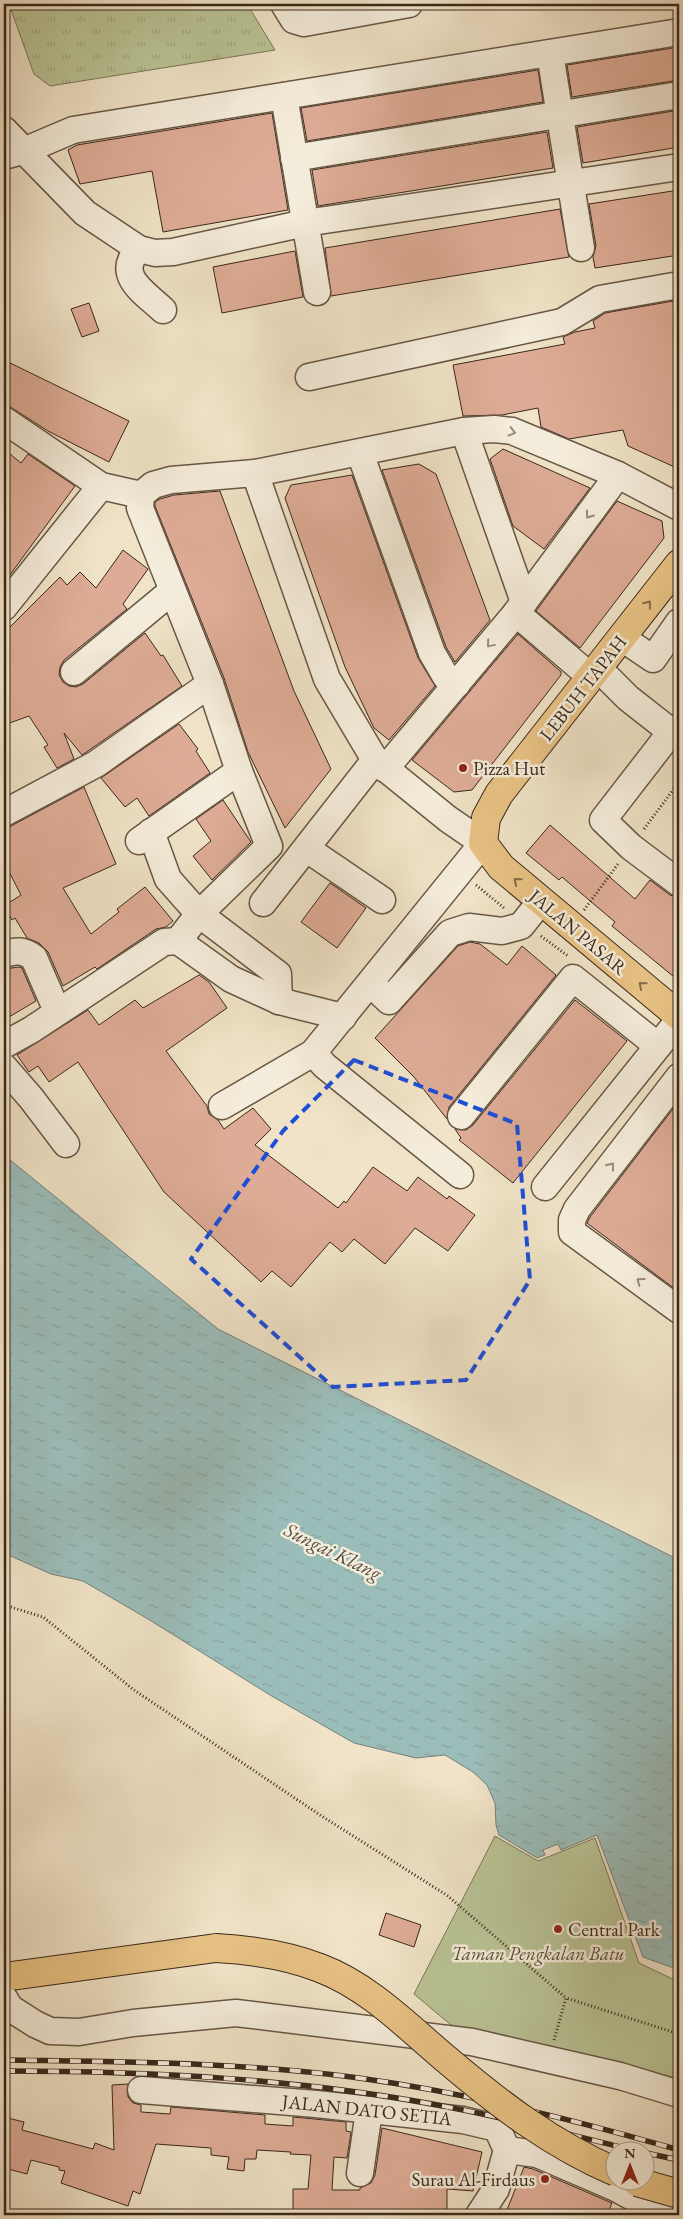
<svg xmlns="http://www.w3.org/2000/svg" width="683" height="2219" font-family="'EB Garamond',serif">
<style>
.grass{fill:url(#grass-tufts);stroke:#7a7658}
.park{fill:#bac496;stroke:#7a7658}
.water{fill:url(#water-ripples);stroke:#74817a}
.building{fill:#deac96;stroke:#3a281b}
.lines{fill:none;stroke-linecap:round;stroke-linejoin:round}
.minor-casing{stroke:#685746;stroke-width:29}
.major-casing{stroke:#3a281b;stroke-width:30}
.highway-casing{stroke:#3a281b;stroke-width:30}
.path{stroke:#3a281b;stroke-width:3;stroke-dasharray:1 2.5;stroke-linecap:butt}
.minor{stroke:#f5eddb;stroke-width:26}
.major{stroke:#e8c284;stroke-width:28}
.highway{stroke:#e8c284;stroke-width:28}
.rail-casing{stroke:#3a281b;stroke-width:5.5}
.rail{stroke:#f5eddb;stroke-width:4;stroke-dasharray:11;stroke-linecap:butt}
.major-bridge-casing{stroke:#3a281b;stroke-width:30;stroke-linecap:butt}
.major-bridge{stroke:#e8c284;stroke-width:28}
.oneway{stroke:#988a7b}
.oneway2{stroke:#886d4a}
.marked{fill:none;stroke:#1d4ed8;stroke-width:4;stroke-dasharray:10 6;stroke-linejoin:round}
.poi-dot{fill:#8f2418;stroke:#f5eddb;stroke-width:2}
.labels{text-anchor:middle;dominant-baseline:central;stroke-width:5;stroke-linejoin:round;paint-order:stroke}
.street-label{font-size:19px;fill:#3a281b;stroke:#f5eddb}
.poi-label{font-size:19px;fill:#3a281b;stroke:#f5eddb;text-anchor:start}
.park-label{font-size:19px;font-style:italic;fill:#5a4f3a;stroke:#f5eddb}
.water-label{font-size:20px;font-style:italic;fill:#524d43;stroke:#f5eddb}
</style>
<defs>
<pattern id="grass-tufts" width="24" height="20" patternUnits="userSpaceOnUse" patternTransform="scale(1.25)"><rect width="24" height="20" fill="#bac496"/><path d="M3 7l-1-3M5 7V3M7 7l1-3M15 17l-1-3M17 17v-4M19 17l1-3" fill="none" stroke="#a1a881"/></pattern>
<pattern id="water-ripples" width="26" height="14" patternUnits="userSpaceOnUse" patternTransform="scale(1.25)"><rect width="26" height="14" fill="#9bbdba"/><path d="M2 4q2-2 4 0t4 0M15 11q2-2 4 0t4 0" fill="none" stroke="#86a29f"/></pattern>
</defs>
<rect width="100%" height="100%" fill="#f0e3c7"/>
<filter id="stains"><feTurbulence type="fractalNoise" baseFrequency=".004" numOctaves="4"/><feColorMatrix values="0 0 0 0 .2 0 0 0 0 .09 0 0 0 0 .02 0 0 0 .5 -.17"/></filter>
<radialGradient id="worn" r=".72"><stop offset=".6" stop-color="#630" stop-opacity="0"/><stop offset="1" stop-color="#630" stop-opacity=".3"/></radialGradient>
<!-- grass -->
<path class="grass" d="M 9,4 L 247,4 L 275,50 L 50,86 L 34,74 Z"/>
<!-- park -->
<path class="park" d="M 495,1836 L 538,1861 L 595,1838 L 639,1963 L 679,1982 L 679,2081 L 451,2025 L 414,1994 Z"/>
<!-- water -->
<path class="water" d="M 4,1155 L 218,1329 L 679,1560 L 679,1970 L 643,1957 L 597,1835 L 561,1850 L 558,1844 L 543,1850 L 545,1855 L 537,1858 L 499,1835 L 496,1825 L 495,1803 L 487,1785 L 473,1772 L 445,1755 L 416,1758 L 354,1743 L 270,1695 L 148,1619 L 83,1581 L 51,1574 L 4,1553 Z"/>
<!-- building -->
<g class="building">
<path d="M 679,47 L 679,80 L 572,97 L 567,65 Z"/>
<path d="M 538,70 L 543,102 L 307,141 L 301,108 Z"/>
<path d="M 679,110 L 679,147 L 583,163 L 577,127 Z"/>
<path d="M 272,113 L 288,210 L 163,232 L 152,171 L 80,184 L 68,150 L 77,145 Z"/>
<path d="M 547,132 L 553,168 L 318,206 L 312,170 Z"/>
<path d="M 679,190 L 679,255 L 595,268 L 593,257 L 596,246 L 589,204 Z"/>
<path d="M 560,209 L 569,257 L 331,296 L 325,248 Z"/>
<path d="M 295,251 L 303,297 L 222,313 L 213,267 Z"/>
<path d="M 679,300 L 679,469 L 628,446 L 623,430 L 569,439 L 541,427 L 538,408 L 502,415 L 463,416 L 453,365 L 565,344 L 563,337 L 575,332 L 595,328 L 593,321 L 605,313 Z"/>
<path d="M 89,303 L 99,331 L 82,337 L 71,309 Z"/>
<path d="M 4,360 L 129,421 L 109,462 L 48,431 L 12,408 L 4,405 Z"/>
<path d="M 4,449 L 21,463 L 28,454 L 75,486 L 4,583 Z"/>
<path d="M 503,449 L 590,488 L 544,549 L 513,526 L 490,459 Z"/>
<path d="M 419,464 L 436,474 L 490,620 L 455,662 L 446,647 L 382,470 Z"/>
<path d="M 352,475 L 418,658 L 435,686 L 389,740 L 374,728 L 345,667 L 285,498 L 291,485 Z"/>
<path d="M 220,491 L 294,691 L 331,769 L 285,828 L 248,752 L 224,678 L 155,506 L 155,502 L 160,499 L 174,495 Z"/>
<path d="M 617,501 L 662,521 L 664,538 L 580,648 L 536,611 Z"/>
<path d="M 123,550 L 148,569 L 123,604 L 127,609 L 64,660 L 60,667 L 59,675 L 63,682 L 69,686 L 76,687 L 83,684 L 145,633 L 161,656 L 163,655 L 182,686 L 82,755 L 64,733 L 74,759 L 57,768 L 44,747 L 48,745 L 29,716 L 4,725 L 4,633 L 60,577 L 67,585 L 80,572 L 96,588 Z"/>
<path d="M 518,634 L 561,672 L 561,675 L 472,790 L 454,792 L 412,760 Z"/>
<path d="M 179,724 L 198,749 L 196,751 L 210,773 L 149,816 L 137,798 L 125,807 L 101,778 Z"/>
<path d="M 84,787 L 116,864 L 63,888 L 91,934 L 119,912 L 117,909 L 145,887 L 173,921 L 166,927 L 156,929 L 97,969 L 95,967 L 63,986 L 48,952 L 39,943 L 27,938 L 15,918 L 12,920 L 4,906 L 21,895 L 4,862 L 4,828 L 11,826 Z"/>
<path d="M 223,800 L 251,842 L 212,880 L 193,856 L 211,841 L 196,819 Z"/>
<path d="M 550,825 L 635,899 L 650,880 L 670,895 L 679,898 L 679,981 L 612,926 L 615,922 L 562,877 L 559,880 L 526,853 Z"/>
<path d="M 330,883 L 366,908 L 337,948 L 301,922 Z"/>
<path d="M 470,942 L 480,944 L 507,965 L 522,946 L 556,975 L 449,1107 L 447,1119 L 414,1077 L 375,1038 L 458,946 Z"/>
<path d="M 19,967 L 22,968 L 36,1001 L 4,1020 L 4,969 Z"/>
<path d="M 199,975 L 209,982 L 227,1008 L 166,1051 L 207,1106 L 209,1114 L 218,1120 L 224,1129 L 253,1108 L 271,1129 L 255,1145 L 338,1208 L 344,1201 L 346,1203 L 373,1167 L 407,1191 L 418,1177 L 447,1199 L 449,1196 L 475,1215 L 448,1251 L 415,1228 L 385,1264 L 354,1239 L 342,1252 L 330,1242 L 291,1287 L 272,1271 L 261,1282 L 164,1192 L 78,1062 L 49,1082 L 38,1066 L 29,1072 L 17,1055 L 88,1010 L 99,1025 L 135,1000 L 143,1008 Z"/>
<path d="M 575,1000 L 627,1041 L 513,1183 L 459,1140 L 461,1138 L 455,1129 L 466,1130 L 473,1125 Z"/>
<path d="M 679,1101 L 679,1292 L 587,1223 L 590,1217 Z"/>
<path d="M 386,1913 L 421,1925 L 414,1947 L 379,1935 Z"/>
<path d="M 128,2084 L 128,2097 L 133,2103 L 141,2105 L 141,2112 L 170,2114 L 171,2107 L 265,2115 L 265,2124 L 293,2126 L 293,2117 L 346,2122 L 346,2131 L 351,2132 L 347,2158 L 334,2157 L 332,2190 L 360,2190 L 360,2188 L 371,2183 L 375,2175 L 382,2128 L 482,2152 L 473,2191 L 447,2189 L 447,2215 L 293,2215 L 293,2189 L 308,2189 L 311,2155 L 290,2154 L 291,2152 L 257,2150 L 256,2159 L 245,2159 L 244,2171 L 227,2169 L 229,2157 L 211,2155 L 211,2148 L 156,2144 L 140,2194 L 133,2191 L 128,2206 L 61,2183 L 65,2171 L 59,2170 L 59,2167 L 31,2160 L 27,2174 L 4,2168 L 4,2117 L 24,2122 L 22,2130 L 93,2149 L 95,2143 L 114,2150 L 112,2085 Z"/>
<path d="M 524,2167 L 533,2169 L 612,2203 L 607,2215 L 505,2215 Z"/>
</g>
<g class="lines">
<defs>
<g id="minor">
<path d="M 284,4 L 294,20 L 304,23 L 409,4"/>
<path d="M 550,53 L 581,248"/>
<path d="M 284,96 L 317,292"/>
<path d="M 4,130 L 85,213 L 139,249 L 155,253 L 173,252 L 305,223 L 679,167"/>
<path d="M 4,156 L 26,150 L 73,130 L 679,32"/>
<path d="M 294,158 L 679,95"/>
<path d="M 139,249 C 114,275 144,292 163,310"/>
<path d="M 309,377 L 562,322 L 600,299 L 679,285"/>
<path d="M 4,420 L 101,486 L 141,495"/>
<path d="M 464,431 L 524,602"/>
<path d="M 360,453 L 432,653 L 446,677 L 457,684"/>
<path d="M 4,607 L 101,486"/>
<path d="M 516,613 L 591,677"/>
<path d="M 622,638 L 653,659 L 679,622"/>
<path d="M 598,668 L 628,698 L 679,738"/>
<path d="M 74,672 L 172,591"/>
<path d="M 671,732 L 603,820 L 631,847 L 679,883"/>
<path d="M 385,769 L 516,613 L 618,475"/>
<path d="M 4,813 L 96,764 L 210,684"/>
<path d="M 151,832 L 168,879 L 199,914 L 278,974 L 279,1001"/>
<path d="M 139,841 L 239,771"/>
<path d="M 307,849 L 382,900"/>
<path d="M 263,903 L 375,760"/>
<path d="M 178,941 L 199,914 L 269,846 L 239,771 L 210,684 L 140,508 L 141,495 L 153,485 L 171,480 L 255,473 L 464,431 L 494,429 L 512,431 L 618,475 L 679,507"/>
<path d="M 4,954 C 16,950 24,950 34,958 L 57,1011"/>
<path d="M 371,984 L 389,1001 L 450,933 L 469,927 L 502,931 L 521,926 L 541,901"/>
<path d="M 4,1045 L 31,1030 L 164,942 L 178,941 L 231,979 L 279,1001 L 343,1017"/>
<path d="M 313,1053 L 325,1066 L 460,1175"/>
<path d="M 4,1067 L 31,1098 L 66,1144"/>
<path d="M 679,1077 L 577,1209 L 572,1220 L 572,1232 L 679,1310"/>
<path d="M 222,1106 L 313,1053 L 483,843 L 448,819 L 375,760 L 327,679 L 255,473"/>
<path d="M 461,1116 L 573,978 L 658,1046"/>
<path d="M 545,1187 L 679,1020"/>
<path d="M 4,1998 L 10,2008 L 35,2024 L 50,2031 L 79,2032 L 133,2023 L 236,2013 L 472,2042 L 620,2076 L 679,2094"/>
<path d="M 141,2090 L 316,2104 L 463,2120 L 497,2128 L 507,2150 L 496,2189 L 479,2215"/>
<path d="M 507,2150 L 537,2154 L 616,2188 L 660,2212 L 661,2215"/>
<path d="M 360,2173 L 369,2111"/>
</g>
<path id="major" d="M 4,1977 L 216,1948"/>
<path id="highway" d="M 679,564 L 499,794 L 486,818 L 483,843 L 501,867 L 679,1016"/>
</defs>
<!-- minor casing -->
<use href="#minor" class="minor-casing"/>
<!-- major casing -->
<use href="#major" class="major-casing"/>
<!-- highway casing -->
<use href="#highway" class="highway-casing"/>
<!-- path -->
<g class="path">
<path d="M 644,829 L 679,782"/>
<path d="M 476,885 L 504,908"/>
<path d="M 584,910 L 618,864"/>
<path d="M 541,936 L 568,956"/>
<path d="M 4,1605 L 43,1617 L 134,1690 L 320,1815 L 448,1896 L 566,1998"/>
<path d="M 554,2040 L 566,1998 L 679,2034"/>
</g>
<!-- minor -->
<use href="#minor" class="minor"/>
<!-- major -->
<use href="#major" class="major"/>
<!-- highway -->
<use href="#highway" class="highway"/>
<defs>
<g id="rail">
<path d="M 4,2060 C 122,2062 241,2062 359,2078 C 468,2093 574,2120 679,2150"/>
<path d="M 4,2071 C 154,2071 305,2079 453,2108 C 516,2120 578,2137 641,2152"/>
<path d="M 646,2153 L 679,2160"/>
</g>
</defs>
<!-- rail casing -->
<use href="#rail" class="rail-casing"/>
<!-- rail -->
<use href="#rail" class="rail"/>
<defs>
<g id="major-bridge">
<path d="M 216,1948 C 252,1950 287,1955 320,1968 C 368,1986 407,2026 446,2059 C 499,2104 551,2144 616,2172"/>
<path d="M 637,2182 L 679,2194"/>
</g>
</defs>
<!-- major-bridge casing -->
<use href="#major-bridge" class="major-bridge-casing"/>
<!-- major-bridge -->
<use href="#major-bridge" class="major-bridge"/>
</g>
<!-- one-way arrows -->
<defs><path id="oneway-chevron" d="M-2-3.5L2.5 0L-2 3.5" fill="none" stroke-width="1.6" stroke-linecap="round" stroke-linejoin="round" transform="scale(1.25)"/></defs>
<g class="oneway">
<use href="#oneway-chevron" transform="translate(512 432) rotate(15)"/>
<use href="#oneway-chevron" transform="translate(589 515) rotate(126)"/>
<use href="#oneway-chevron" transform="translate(490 644) rotate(130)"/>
<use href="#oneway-chevron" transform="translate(611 1166) rotate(-52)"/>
<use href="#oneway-chevron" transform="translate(640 1281) rotate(-144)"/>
</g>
<g class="oneway2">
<use href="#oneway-chevron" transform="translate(648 604) rotate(-52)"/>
<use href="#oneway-chevron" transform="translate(517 881) rotate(-140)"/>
<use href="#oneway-chevron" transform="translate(642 985) rotate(-140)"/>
</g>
<!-- marked area -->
<path class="marked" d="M 354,1060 L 517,1124 L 530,1280 L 466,1380 L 333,1387 L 191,1259 L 283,1131 Z"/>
<!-- markers -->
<g class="poi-dot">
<circle cx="463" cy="768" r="5"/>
<circle cx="558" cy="1929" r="5"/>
<circle cx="545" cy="2179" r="5"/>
</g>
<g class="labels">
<!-- street labels -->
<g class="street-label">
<text transform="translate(583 688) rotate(-52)">LEBUH TAPAH</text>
<text transform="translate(578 932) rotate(40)">JALAN PASAR</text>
<text transform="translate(367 2110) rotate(6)">JALAN DATO SETIA</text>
</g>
<!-- poi labels -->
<g class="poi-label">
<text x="473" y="768">Pizza Hut</text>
<text x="568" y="1929">Central Park</text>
<text x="535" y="2179" text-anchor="end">Surau Al-Firdaus</text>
</g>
<!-- park labels -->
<g class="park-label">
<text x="538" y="1953">Taman Pengkalan Batu</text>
</g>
<!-- water labels -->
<g class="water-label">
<text transform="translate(333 1551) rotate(26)">Sungai Klang</text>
</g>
</g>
<!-- margin -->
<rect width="683" height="2219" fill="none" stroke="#f0e3c7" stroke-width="20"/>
<rect x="5" y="5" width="673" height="2209" fill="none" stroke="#3a281b" stroke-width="2.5"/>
<rect x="10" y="10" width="663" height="2199" fill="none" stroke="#3a281b"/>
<!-- north arrow -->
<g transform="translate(630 2166)"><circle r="24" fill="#f5eddb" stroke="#aa9e8e"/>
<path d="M0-4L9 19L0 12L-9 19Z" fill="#8f2418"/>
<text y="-8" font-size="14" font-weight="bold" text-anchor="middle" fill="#3a281b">N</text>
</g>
<rect width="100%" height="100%" filter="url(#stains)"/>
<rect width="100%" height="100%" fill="url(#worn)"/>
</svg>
